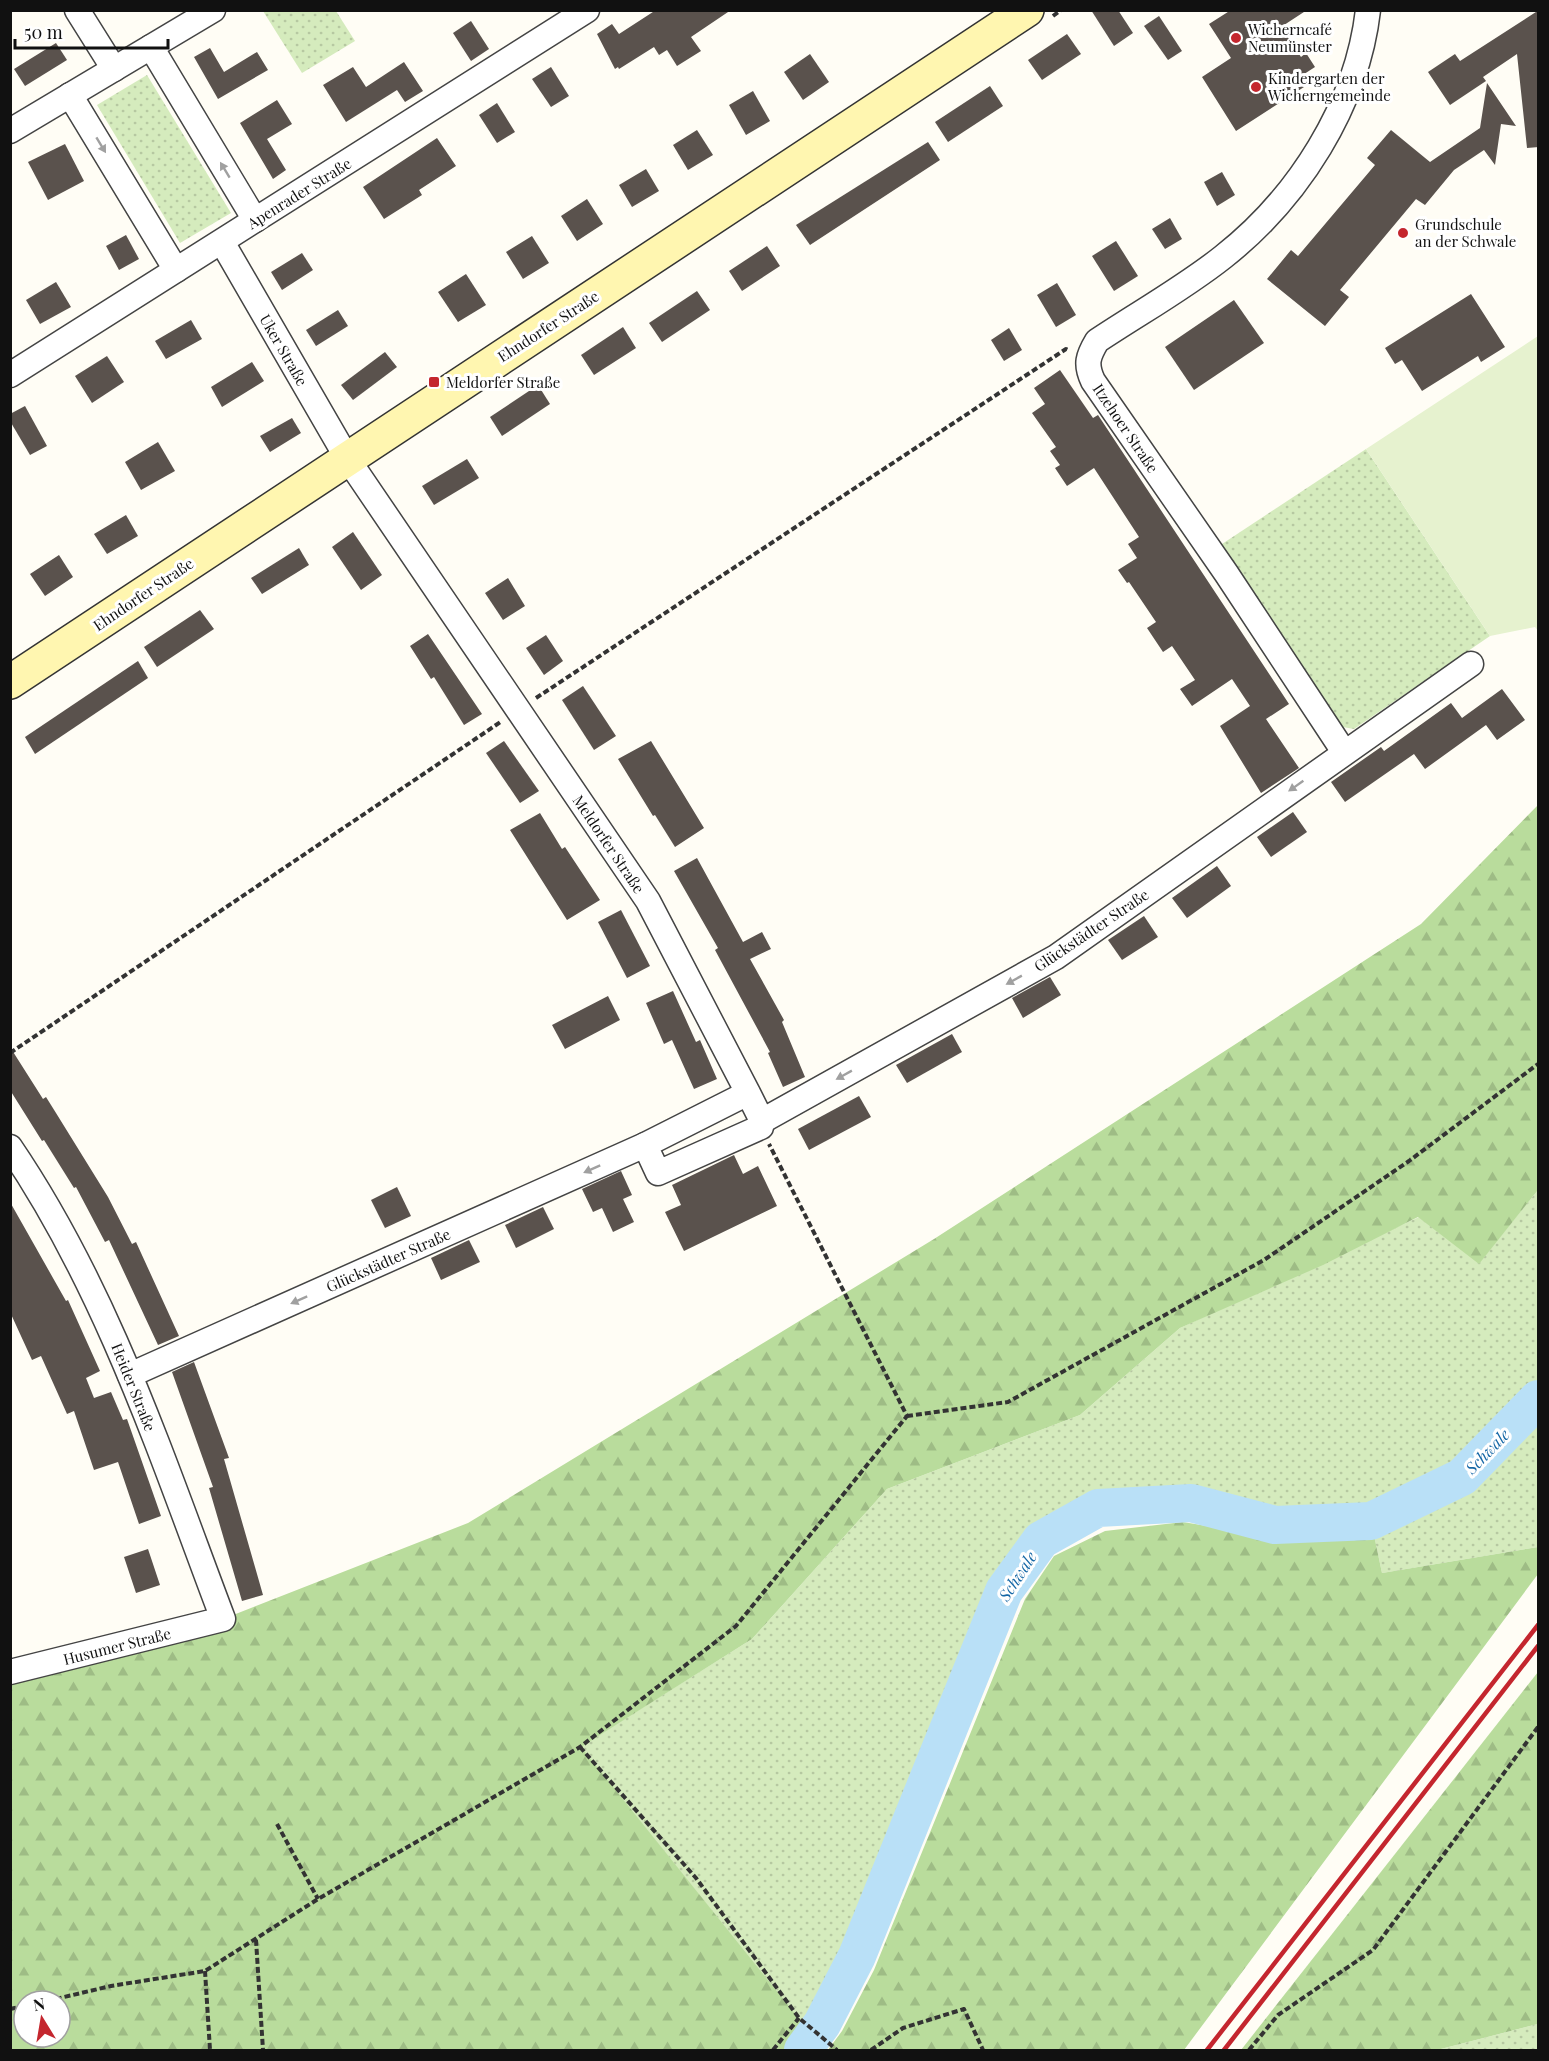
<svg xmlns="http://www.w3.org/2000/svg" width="1549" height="2061" font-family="'Playfair Display',serif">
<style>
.grass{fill:url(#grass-dots)}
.forest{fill:url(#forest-firs);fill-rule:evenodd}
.pitch{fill:#e6f2cf}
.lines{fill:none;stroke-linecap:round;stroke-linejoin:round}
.river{stroke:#b9e0f7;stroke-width:38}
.building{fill:#5a524d}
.street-casing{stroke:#444;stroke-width:27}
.secondary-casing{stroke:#333;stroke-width:36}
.path{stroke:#333;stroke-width:4;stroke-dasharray:6 3;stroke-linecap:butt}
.street{stroke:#fff;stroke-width:24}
.secondary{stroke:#fff6b0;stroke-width:33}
.rail{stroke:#c4262e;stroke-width:4.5}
.oneway{fill:#a0a0a0}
.poi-dot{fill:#c4262e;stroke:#fff;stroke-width:2}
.labels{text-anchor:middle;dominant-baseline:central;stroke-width:6;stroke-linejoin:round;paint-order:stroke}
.poi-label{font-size:15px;fill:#111;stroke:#fff;text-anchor:start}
.street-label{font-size:15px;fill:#111;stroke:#fff}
.water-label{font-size:16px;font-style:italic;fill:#1768a6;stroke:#fff}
</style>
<defs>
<pattern id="grass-dots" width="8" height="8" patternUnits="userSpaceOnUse" patternTransform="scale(1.5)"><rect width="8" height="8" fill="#d5ebbd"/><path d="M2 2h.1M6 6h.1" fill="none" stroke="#b6c8a1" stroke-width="1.8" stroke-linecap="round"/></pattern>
<pattern id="forest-firs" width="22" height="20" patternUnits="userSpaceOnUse" patternTransform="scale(1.5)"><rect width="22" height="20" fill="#b9dc9c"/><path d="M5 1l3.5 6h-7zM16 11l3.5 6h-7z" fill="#9ebc85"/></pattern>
</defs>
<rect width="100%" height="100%" fill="#fffdf5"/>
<!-- grass -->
<g class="grass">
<path d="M 263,11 L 336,11 L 355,41 L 302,73 Z"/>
<path d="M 147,75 L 231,213 L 180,243 L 97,105 Z"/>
<path d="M 1366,449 L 1490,636 L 1354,729 L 1337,726 L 1219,546 Z"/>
<path d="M 1538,1190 L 1538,1547 L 1382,1573 L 1371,1521 L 1275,1525 L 1191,1503 L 1099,1508 L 1041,1540 L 1004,1591 L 857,1956 L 822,2024 L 805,2026 L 580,1747 L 752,1639 L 887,1489 L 1080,1415 L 1180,1328 L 1419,1217 L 1479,1263 Z"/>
<path d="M 1538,2024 L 1538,2050 L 1437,2050 Z"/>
</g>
<!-- forest -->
<g class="forest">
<path d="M 1538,805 L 1538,1190 L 1479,1264 L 1418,1217 L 1323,1265 L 1180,1328 L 1080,1415 L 887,1489 L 752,1639 L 581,1747 L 805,2026 L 789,2050 L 11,2050 L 10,1672 L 223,1619 L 468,1523 L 934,1239 L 1421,924 ZM 24,2001 L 60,2001 L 60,2037 L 24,2037 Z"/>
<path d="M 1183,1522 L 1273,1537 L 1374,1535 L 1382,1573 L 1538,1547 L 1538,1574 L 1184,2050 L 828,2050 L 842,2031 L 874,1970 L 1025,1599 L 1054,1556 L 1105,1531 Z"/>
<path d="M 1538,1672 L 1538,2024 L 1437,2050 L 1241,2050 Z"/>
</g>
<!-- pitch -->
<path class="pitch" d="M 1538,336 L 1538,631 L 1535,627 L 1490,636 L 1366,449 Z"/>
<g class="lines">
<!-- river -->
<path class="river" d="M 803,2050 L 822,2024 L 857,1956 L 1004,1591 L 1041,1540 L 1098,1508 L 1191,1503 L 1275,1525 L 1371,1521 L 1462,1477 L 1538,1399"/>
</g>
<!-- building -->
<g class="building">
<path d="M 656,10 L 731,10 L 691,37 L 701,51 L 677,66 L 667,50 L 659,55 L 654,47 L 619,69 L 618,67 L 615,69 L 597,34 L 612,24 L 619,34 Z"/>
<path d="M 1091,10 L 1118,10 L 1133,33 L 1114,46 Z"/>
<path d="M 1231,10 L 1307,10 L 1281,27 L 1301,57 L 1306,53 L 1315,67 L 1298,78 L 1304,87 L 1236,131 L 1202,77 L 1231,58 L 1209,24 Z"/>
<path d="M 1539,10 L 1539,147 L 1527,148 L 1517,54 L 1483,77 L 1486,81 L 1450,105 L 1428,72 L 1455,54 L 1460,61 Z"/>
<path d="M 1159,16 L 1182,51 L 1168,60 L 1144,26 Z"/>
<path d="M 471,21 L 489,49 L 471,61 L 453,33 Z"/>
<path d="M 1067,34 L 1081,54 L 1042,80 L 1028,60 Z"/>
<path d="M 56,43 L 67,60 L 25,86 L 14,69 Z"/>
<path d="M 210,48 L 224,72 L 257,52 L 268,70 L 218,99 L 194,57 Z"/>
<path d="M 810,54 L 829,82 L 803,100 L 784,72 Z"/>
<path d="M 404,62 L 423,91 L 405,102 L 397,90 L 346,122 L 323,85 L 353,67 L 366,87 Z"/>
<path d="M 551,67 L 569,96 L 551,107 L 532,79 Z"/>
<path d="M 1487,83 L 1516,126 L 1501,124 L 1495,165 L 1484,150 L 1454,170 L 1425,205 L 1416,199 L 1340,290 L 1349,297 L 1325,326 L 1267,279 L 1291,250 L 1298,256 L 1375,165 L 1367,158 L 1391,130 L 1430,162 L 1480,128 Z"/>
<path d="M 990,86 L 1003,106 L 948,142 L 935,122 Z"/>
<path d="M 753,91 L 770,121 L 746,135 L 729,105 Z"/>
<path d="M 277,100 L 292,124 L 267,139 L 286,170 L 273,179 L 240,123 Z"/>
<path d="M 497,103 L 515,132 L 497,143 L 479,115 Z"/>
<path d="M 697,130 L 713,155 L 688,170 L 673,145 Z"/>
<path d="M 437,138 L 456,166 L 419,190 L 422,195 L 384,219 L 363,187 Z"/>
<path d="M 928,142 L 940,160 L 810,245 L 796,225 Z"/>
<path d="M 65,144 L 84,181 L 48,200 L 28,162 Z"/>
<path d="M 646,169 L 659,191 L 632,207 L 619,185 Z"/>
<path d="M 1222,172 L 1235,195 L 1217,206 L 1204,182 Z"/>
<path d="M 587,199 L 603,224 L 577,241 L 561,216 Z"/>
<path d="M 1170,218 L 1182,239 L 1165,249 L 1152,229 Z"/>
<path d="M 126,235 L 139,259 L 119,270 L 106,246 Z"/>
<path d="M 532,236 L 549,263 L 523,279 L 506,252 Z"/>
<path d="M 1116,241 L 1138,276 L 1114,291 L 1092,256 Z"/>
<path d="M 767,246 L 780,266 L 742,291 L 729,271 Z"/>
<path d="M 302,253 L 313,270 L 282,290 L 271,272 Z"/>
<path d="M 466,274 L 486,305 L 458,322 L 438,292 Z"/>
<path d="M 56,282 L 71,307 L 40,324 L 26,300 Z"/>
<path d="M 1057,283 L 1076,315 L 1056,327 L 1037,295 Z"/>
<path d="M 697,291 L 710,310 L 662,342 L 649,323 Z"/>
<path d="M 1471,294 L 1505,347 L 1481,362 L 1478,356 L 1422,391 L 1402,360 L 1395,364 L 1385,348 Z"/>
<path d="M 1234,300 L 1264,343 L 1194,390 L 1165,347 Z"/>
<path d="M 338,310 L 348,326 L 316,346 L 306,330 Z"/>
<path d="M 191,320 L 202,339 L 166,359 L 155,341 Z"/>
<path d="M 623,327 L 636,348 L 594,375 L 581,355 Z"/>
<path d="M 1009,328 L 1022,350 L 1004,361 L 991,340 Z"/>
<path d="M 385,352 L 397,367 L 353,400 L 341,385 Z"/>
<path d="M 107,356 L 124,382 L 92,403 L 75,376 Z"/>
<path d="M 252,362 L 264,381 L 222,407 L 211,387 Z"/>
<path d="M 1060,370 L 1093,418 L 1098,415 L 1289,704 L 1266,719 L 1299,768 L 1261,793 L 1220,726 L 1250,706 L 1232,679 L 1192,706 L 1180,689 L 1195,680 L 1172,646 L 1163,652 L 1147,628 L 1156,622 L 1129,582 L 1127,583 L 1118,570 L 1137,558 L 1128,544 L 1139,537 L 1094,468 L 1067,486 L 1055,468 L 1060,465 L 1050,451 L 1056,447 L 1032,413 L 1045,404 L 1034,388 Z"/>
<path d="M 538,385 L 550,404 L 502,436 L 490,417 Z"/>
<path d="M 25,406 L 47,446 L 30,455 L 10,421 L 10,414 Z"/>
<path d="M 292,418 L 301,433 L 270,452 L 260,436 Z"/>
<path d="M 158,442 L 175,471 L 141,490 L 125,462 Z"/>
<path d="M 467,459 L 479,478 L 434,505 L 422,486 Z"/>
<path d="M 126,515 L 138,536 L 107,554 L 94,534 Z"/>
<path d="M 353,532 L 382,575 L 361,590 L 332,547 Z"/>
<path d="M 299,548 L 309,565 L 262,594 L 251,578 Z"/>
<path d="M 59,555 L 73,577 L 45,596 L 30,574 Z"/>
<path d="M 508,578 L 525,606 L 503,620 L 485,593 Z"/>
<path d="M 200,610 L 214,629 L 157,667 L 144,647 Z"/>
<path d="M 428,634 L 482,714 L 464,725 L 434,677 L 431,679 L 410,646 Z"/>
<path d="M 546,635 L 563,661 L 544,675 L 526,648 Z"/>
<path d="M 138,661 L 148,678 L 35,754 L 25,737 Z"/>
<path d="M 583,686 L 616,736 L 594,750 L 562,700 Z"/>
<path d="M 1502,689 L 1525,720 L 1497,740 L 1486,725 L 1425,769 L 1414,754 L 1345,802 L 1331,782 L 1381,747 L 1384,751 L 1451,703 L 1462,718 Z"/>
<path d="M 504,741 L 539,791 L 520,803 L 486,753 Z"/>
<path d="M 651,741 L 704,828 L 675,847 L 655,815 L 653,816 L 618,759 Z"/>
<path d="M 1293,812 L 1307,832 L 1271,857 L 1257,837 Z"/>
<path d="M 540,813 L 562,849 L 565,847 L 600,900 L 567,920 L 510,830 Z"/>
<path d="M 697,858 L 743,942 L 762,932 L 771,949 L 750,959 L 784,1020 L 782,1022 L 805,1077 L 783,1087 L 768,1053 L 770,1052 L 715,950 L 718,948 L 674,871 Z"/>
<path d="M 1217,866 L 1231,886 L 1187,918 L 1172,898 Z"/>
<path d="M 621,910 L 650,966 L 627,978 L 598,922 Z"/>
<path d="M 1144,916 L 1158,937 L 1122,960 L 1108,940 Z"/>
<path d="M 1050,977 L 1061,995 L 1023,1018 L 1012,998 Z"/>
<path d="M 673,991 L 696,1042 L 700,1040 L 717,1079 L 694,1089 L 672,1040 L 664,1044 L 646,1003 Z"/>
<path d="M 608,996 L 620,1020 L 565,1049 L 552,1025 Z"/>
<path d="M 952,1034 L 962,1052 L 907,1083 L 896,1065 Z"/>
<path d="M 10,1047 L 43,1099 L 46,1097 L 56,1113 L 108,1197 L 132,1244 L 136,1242 L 179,1336 L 158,1345 L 109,1240 L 105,1242 L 76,1187 L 74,1188 L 44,1140 L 42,1141 L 10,1090 Z"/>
<path d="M 859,1096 L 871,1117 L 809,1150 L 798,1129 Z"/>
<path d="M 734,1155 L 743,1174 L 758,1166 L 777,1206 L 684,1251 L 665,1212 L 681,1205 L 672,1185 Z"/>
<path d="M 621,1171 L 632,1195 L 623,1199 L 634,1222 L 613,1232 L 602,1208 L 593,1212 L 582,1189 Z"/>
<path d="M 397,1187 L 411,1216 L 385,1228 L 371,1200 Z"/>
<path d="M 10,1202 L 66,1301 L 68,1300 L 100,1371 L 86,1378 L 94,1398 L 111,1392 L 123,1420 L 127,1419 L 161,1516 L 139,1524 L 118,1462 L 94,1470 L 74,1411 L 67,1414 L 41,1356 L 32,1360 L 10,1312 Z"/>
<path d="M 543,1207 L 554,1229 L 516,1248 L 505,1225 Z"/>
<path d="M 469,1240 L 480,1262 L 441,1280 L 431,1258 Z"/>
<path d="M 194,1362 L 229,1458 L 224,1459 L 263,1595 L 242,1601 L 209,1488 L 213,1487 L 172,1372 Z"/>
<path d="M 148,1549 L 160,1585 L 136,1593 L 124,1557 Z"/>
</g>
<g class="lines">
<defs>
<g id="street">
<path d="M 77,10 L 114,69"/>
<path d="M 151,47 L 255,220"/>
<path d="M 70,95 L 176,270"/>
<path d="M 10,131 L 213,10"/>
<path d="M 222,242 L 347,458 L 648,901 L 748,1093 L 762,1121 L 761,1127 L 658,1173 L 645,1145 L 748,1093"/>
<path d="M 10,375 L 587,10"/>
<path d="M 1344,752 L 1226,573 L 1093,381 C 1085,364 1088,356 1097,341 C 1139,313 1184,288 1223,257 C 1298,198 1357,106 1368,10"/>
<path d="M 762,1121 L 1056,957 L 1471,664"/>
<path d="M 10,1147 C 108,1291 162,1458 223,1619 L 10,1672"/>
<path d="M 130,1375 L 645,1145"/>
</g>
<path id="secondary" d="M 10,682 L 1027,10"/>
</defs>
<!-- street casing -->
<use href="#street" class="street-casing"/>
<!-- secondary casing -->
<use href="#secondary" class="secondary-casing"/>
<!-- path -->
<g class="path">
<path d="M 1053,16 L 1061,10"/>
<path d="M 536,698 L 1066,349 L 1068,350"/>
<path d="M 10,1053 L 502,721"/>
<path d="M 907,1416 L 1008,1402 L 1264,1260 L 1409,1161 L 1538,1064"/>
<path d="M 580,1747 L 696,1878 L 799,2018 L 837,2050"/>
<path d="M 277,1824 L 318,1899"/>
<path d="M 256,1940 L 263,2050"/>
<path d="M 205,1971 L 210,2050"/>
<path d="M 47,2001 L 111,1986 L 205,1971 L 318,1899 L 580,1747 L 736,1626 L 907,1416 L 769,1144"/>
<path d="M 10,2009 L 24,2006"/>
<path d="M 773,2050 L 799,2018"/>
<path d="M 871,2050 L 903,2028 L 964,2009 L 983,2050"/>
<path d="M 1249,2050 L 1278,2015 L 1373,1950 L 1538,1727"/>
</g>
<!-- street -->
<use href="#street" class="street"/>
<!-- secondary -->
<use href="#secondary" class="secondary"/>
<!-- rail -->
<g class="rail">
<path d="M 1207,2050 L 1538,1625"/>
<path d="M 1224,2050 L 1538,1646"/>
</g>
</g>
<!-- one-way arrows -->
<defs><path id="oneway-solid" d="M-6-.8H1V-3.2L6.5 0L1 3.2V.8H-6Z" transform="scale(1.5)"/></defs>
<g class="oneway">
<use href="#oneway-solid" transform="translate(101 145) rotate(59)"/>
<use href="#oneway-solid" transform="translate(225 170) rotate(-121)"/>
<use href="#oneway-solid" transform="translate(1296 786) rotate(145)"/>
<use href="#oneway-solid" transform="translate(1014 980) rotate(151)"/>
<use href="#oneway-solid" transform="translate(844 1075) rotate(151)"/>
<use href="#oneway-solid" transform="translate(592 1169) rotate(156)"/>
<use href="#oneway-solid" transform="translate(299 1300) rotate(156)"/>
</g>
<!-- markers -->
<g class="poi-dot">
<circle cx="1236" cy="38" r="6"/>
<circle cx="1256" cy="87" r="6"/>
<circle cx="1403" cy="233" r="6"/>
<rect x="428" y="376" width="12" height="12" rx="3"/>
</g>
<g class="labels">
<!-- poi labels -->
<g class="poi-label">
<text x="1248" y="29">Wicherncafé<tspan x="1248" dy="17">Neumünster</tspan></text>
<text x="1268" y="78">Kindergarten der<tspan x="1268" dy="17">Wicherngemeinde</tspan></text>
<text x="1415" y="224">Grundschule<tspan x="1415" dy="17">an der Schwale</tspan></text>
<text x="446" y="382">Meldorfer Straße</text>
</g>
<!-- street labels -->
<g class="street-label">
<text transform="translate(299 193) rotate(-32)">Apenrader Straße</text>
<text transform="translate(548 326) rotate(-33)">Ehndorfer Straße</text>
<text transform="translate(284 350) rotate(60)">Uker Straße</text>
<text transform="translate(1126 428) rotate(56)">Itzehoer Straße</text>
<text transform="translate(143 594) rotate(-34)">Ehndorfer Straße</text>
<text transform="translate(609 844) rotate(56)">Meldorfer Straße</text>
<text transform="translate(1091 930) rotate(-34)">Glückstädter Straße</text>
<text transform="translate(388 1260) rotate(-24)">Glückstädter Straße</text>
<text transform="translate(134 1387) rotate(68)">Heider Straße</text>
<text transform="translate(117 1646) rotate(-14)">Husumer Straße</text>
</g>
<!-- water labels -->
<g class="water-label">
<text transform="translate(1487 1451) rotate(-46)">Schwale</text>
<text transform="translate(1017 1576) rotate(-57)">Schwale</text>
</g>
</g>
<!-- border -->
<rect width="1549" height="2061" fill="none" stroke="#111111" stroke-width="24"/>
<!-- north arrow -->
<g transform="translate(42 2019) rotate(349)"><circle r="28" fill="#ffffff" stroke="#a0a0a0" stroke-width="1.5"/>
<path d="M0-4.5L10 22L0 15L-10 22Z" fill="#c4262e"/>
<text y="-9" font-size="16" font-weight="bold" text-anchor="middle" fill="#111111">N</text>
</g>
<!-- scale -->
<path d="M15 39v9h153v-9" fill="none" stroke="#111111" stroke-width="3"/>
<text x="24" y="39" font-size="18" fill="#111111" stroke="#ffffff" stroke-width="4.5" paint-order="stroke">50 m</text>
</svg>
